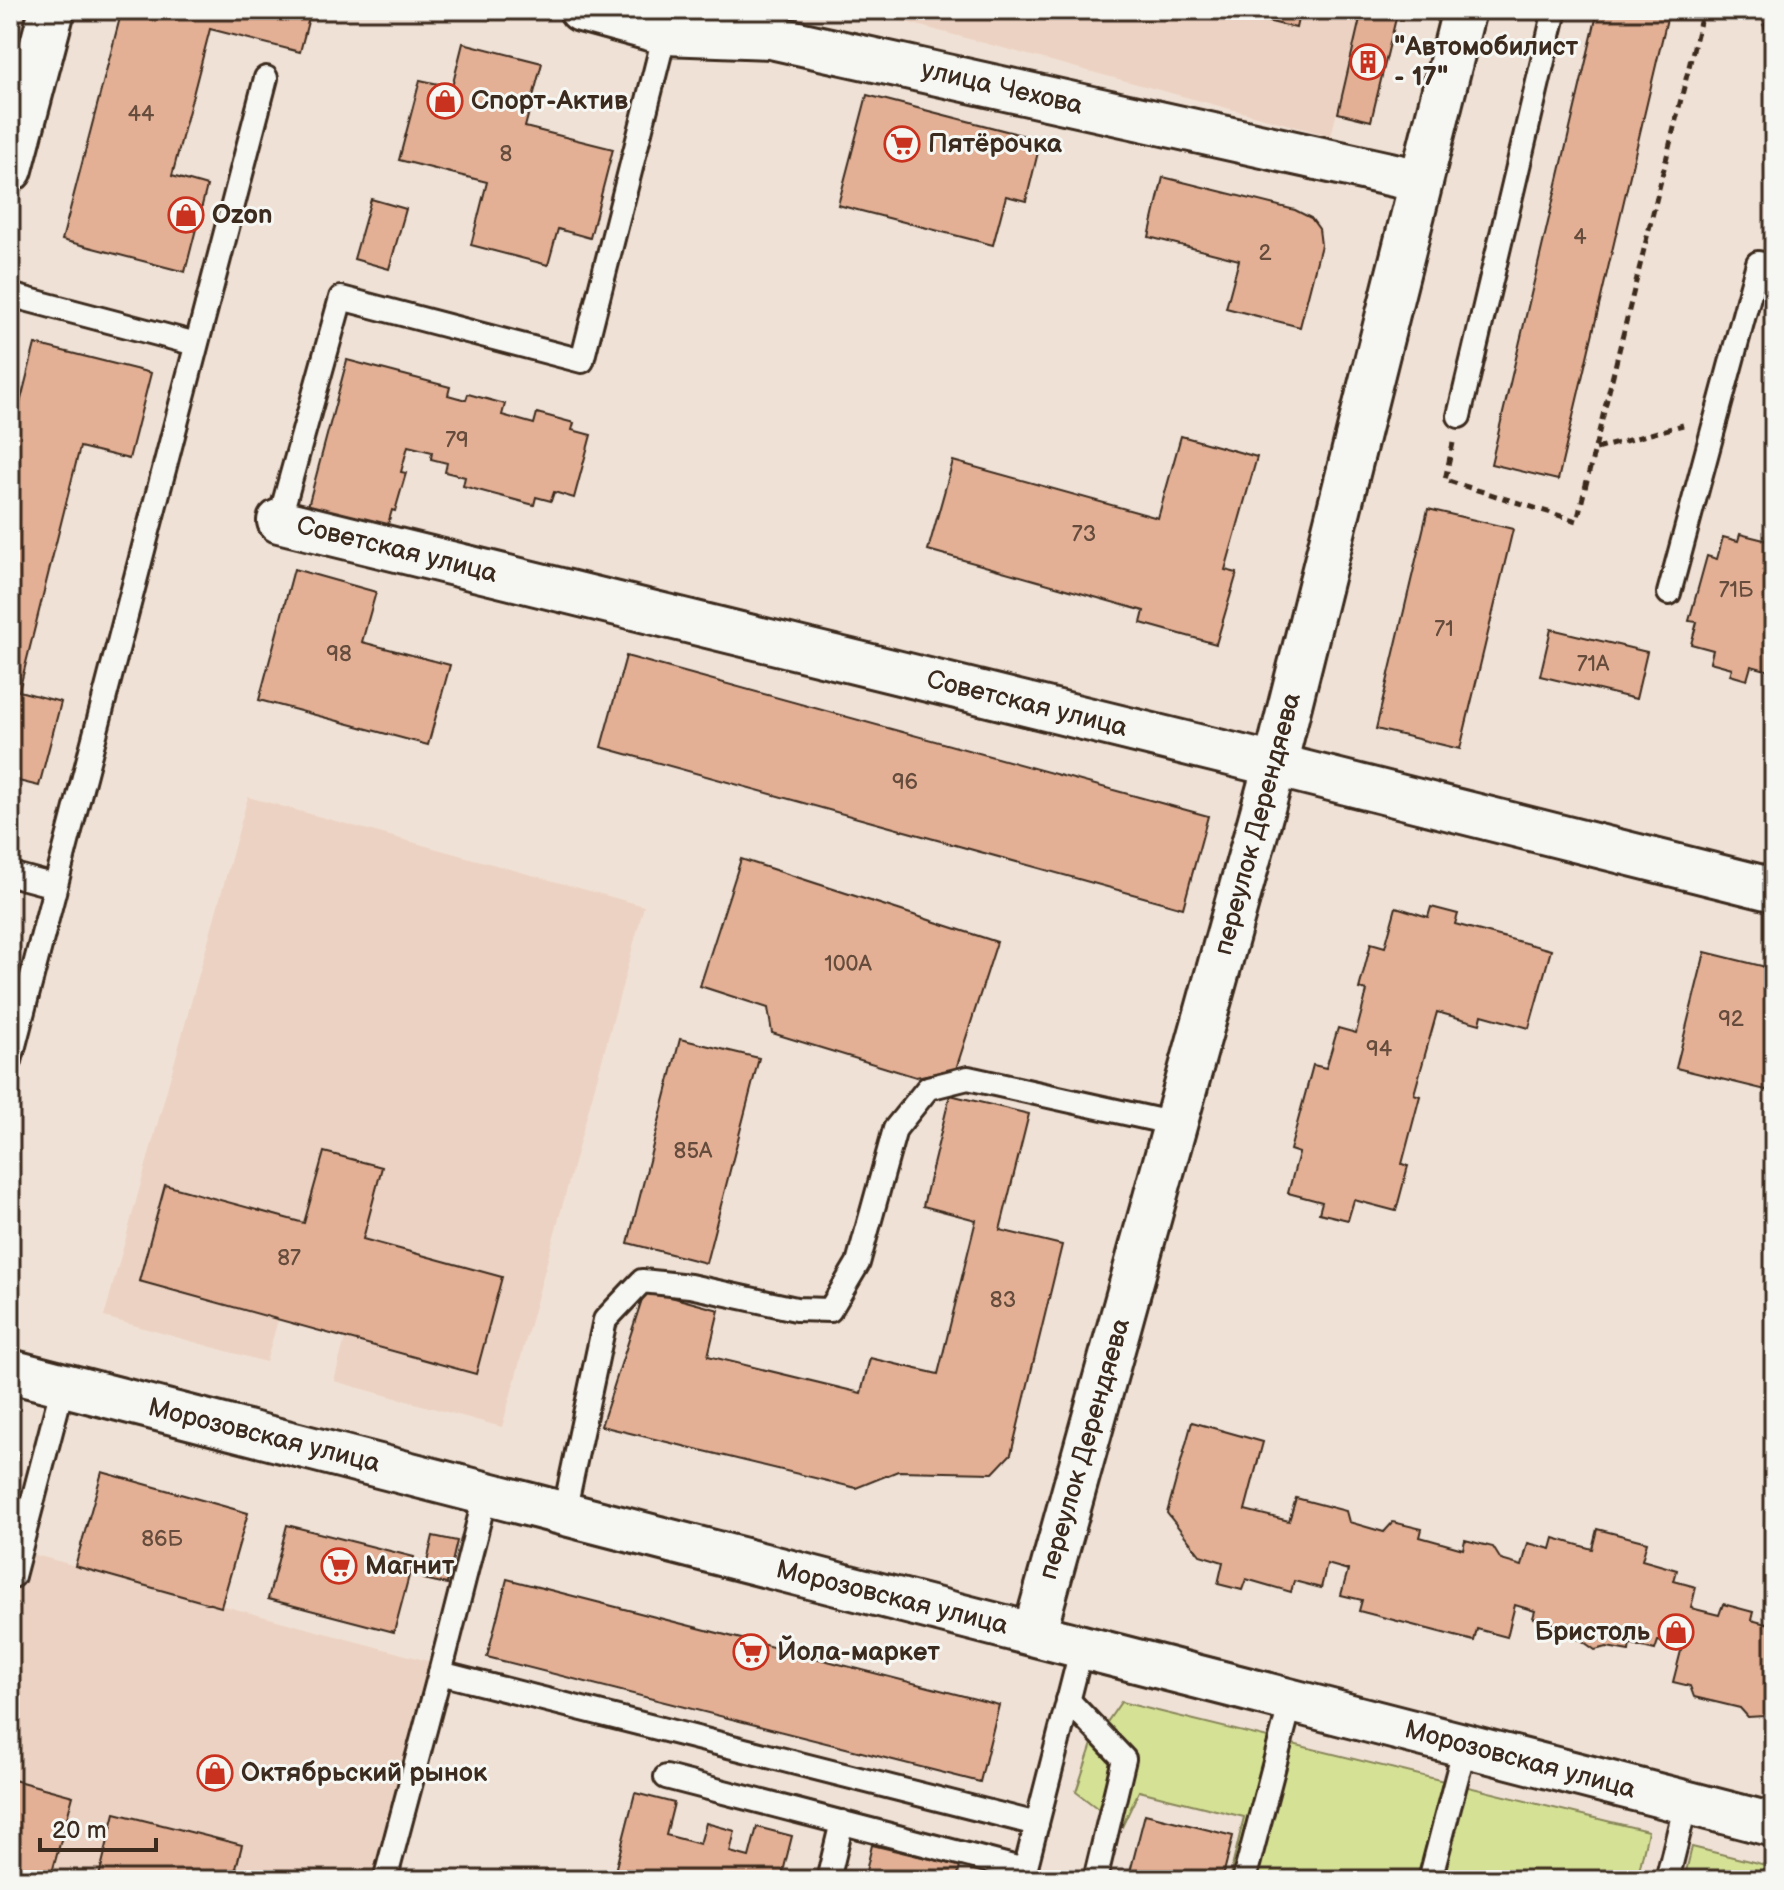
<svg xmlns="http://www.w3.org/2000/svg" width="1784" height="1890" font-family="'Balsamiq Sans',sans-serif">
<style>
.built{fill:#ecd2c2}
.green{fill:#d5e295;stroke:#88865a;stroke-width:2}
.building{fill:#e3b095;stroke:#3b2a1e;stroke-width:2}
.lines{fill:none;stroke-linecap:round;stroke-linejoin:round}
.lane-casing{stroke:#3b2a1e;stroke-width:28}
.street-casing{stroke:#3b2a1e;stroke-width:48}
.primary-casing{stroke:#3b2a1e;stroke-width:50}
.path{stroke:#3b2a1e;stroke-width:5;stroke-dasharray:8 6;stroke-linecap:butt}
.lane{stroke:#f6f6f2;stroke-width:22}
.street{stroke:#f6f6f2;stroke-width:42}
.primary{stroke:#f6f6f2;stroke-width:44}
.labels{text-anchor:middle;dominant-baseline:central;stroke-width:6;stroke-linejoin:round;paint-order:stroke}
.number-label{font-size:22px;fill:#654c3c}
.poi-label{font-size:26px;font-weight:bold;fill:#3b2a1e;stroke:#f6f6f2;text-anchor:start}
.street-label{font-size:26px;fill:#3b2a1e;stroke:#f6f6f2}
</style>
<rect width="100%" height="100%" fill="#f0e1d6"/>
<filter id="ink" filterUnits="userSpaceOnUse"><feTurbulence type="fractalNoise" baseFrequency=".0125" numOctaves="2"/><feDisplacementMap in="SourceGraphic" scale="16" xChannelSelector="R" yChannelSelector="G"/><feConvolveMatrix kernelMatrix="1 2 1 2 8 2 1 2 1" color-interpolation-filters="sRGB"/></filter>
<g filter="url(#ink)">
<!-- built -->
<g class="built">
<path d="M 850,10 L 1362,10 L 1331,136 L 887,17 Z"/>
<path d="M 248,797 L 644,906 L 502,1427 L 334,1381 L 345,1338 L 278,1320 L 266,1362 L 104,1317 Z"/>
<path d="M 17,1550 L 450,1667 L 392,1880 L 10,1880 L 10,1579 Z"/>
</g>
<!-- green -->
<g class="green">
<path d="M 1121,1702 L 1648,1831 L 1637,1880 L 1471,1880 L 1436,1871 L 1433,1880 L 1229,1880 L 1244,1817 L 1139,1791 L 1122,1827 L 1076,1792 L 1092,1744 Z"/>
<path d="M 1692,1847 L 1774,1867 L 1774,1880 L 1684,1880 Z"/>
</g>
<!-- building -->
<g class="building">
<path d="M 122,10 L 311,10 L 300,52 L 210,29 L 172,176 L 207,186 L 185,272 L 62,240 Z"/>
<path d="M 1221,10 L 1300,10 L 1296,28 Z"/>
<path d="M 1362,10 L 1398,10 L 1371,121 L 1338,113 Z"/>
<path d="M 1598,10 L 1669,10 L 1558,480 L 1491,464 Z"/>
<path d="M 463,43 L 542,63 L 525,127 L 613,149 L 590,238 L 558,229 L 548,265 L 471,245 L 487,182 L 399,160 L 420,80 L 452,87 Z"/>
<path d="M 867,95 L 1041,140 L 1026,201 L 1006,196 L 993,245 L 838,205 Z"/>
<path d="M 1163,177 L 1295,210 L 1311,218 L 1319,229 L 1321,245 L 1300,327 L 1226,308 L 1239,260 L 1149,237 Z"/>
<path d="M 371,199 L 406,209 L 389,269 L 354,259 Z"/>
<path d="M 35,344 L 151,373 L 129,459 L 80,447 L 19,691 L 61,702 L 39,786 L 10,779 L 10,443 Z"/>
<path d="M 347,360 L 450,387 L 448,395 L 466,400 L 468,394 L 505,404 L 502,415 L 534,424 L 537,413 L 574,423 L 572,430 L 591,435 L 574,498 L 554,492 L 551,501 L 536,497 L 534,505 L 463,486 L 465,477 L 445,472 L 447,463 L 431,459 L 432,452 L 408,446 L 401,472 L 406,473 L 395,511 L 392,510 L 386,531 L 307,510 Z"/>
<path d="M 1181,436 L 1257,457 L 1225,570 L 1237,573 L 1216,644 L 1141,623 L 1144,611 L 928,550 L 953,461 L 1158,518 Z"/>
<path d="M 1428,509 L 1513,529 L 1460,749 L 1376,729 Z"/>
<path d="M 1740,534 L 1772,542 L 1769,554 L 1774,555 L 1774,672 L 1751,666 L 1747,680 L 1730,675 L 1732,668 L 1710,662 L 1713,650 L 1691,644 L 1697,622 L 1689,621 L 1707,556 L 1717,559 L 1723,537 L 1738,541 Z"/>
<path d="M 294,569 L 376,592 L 362,642 L 450,665 L 428,745 L 259,700 Z"/>
<path d="M 1551,629 L 1647,652 L 1636,699 L 1540,676 Z"/>
<path d="M 626,656 L 1208,816 L 1183,908 L 601,747 Z"/>
<path d="M 741,859 L 997,942 L 956,1069 L 916,1077 L 772,1033 L 768,1008 L 700,986 Z"/>
<path d="M 1396,907 L 1428,917 L 1431,907 L 1458,914 L 1455,924 L 1551,950 L 1529,1028 L 1482,1015 L 1480,1024 L 1437,1012 L 1414,1094 L 1420,1096 L 1402,1164 L 1408,1166 L 1396,1211 L 1354,1200 L 1348,1220 L 1319,1213 L 1322,1202 L 1288,1193 L 1299,1153 L 1290,1150 L 1313,1065 L 1326,1068 L 1338,1028 L 1356,1033 L 1367,991 L 1359,989 L 1371,943 L 1385,947 Z"/>
<path d="M 1705,952 L 1774,969 L 1774,1092 L 1676,1068 Z"/>
<path d="M 680,1039 L 759,1058 L 706,1263 L 628,1243 Z"/>
<path d="M 950,1095 L 1029,1114 L 1000,1230 L 1062,1245 L 1011,1454 L 993,1473 L 898,1471 L 856,1488 L 601,1426 L 645,1290 L 719,1310 L 708,1356 L 861,1393 L 870,1358 L 938,1374 L 976,1220 L 923,1206 Z"/>
<path d="M 324,1152 L 382,1167 L 363,1239 L 502,1277 L 476,1374 L 139,1281 L 165,1185 L 304,1223 Z"/>
<path d="M 1192,1422 L 1263,1442 L 1245,1510 L 1289,1521 L 1296,1498 L 1346,1511 L 1349,1522 L 1384,1532 L 1393,1522 L 1422,1529 L 1420,1537 L 1463,1549 L 1465,1540 L 1493,1547 L 1501,1560 L 1522,1566 L 1528,1543 L 1551,1549 L 1554,1538 L 1592,1549 L 1597,1529 L 1647,1542 L 1642,1560 L 1677,1570 L 1674,1581 L 1696,1587 L 1691,1608 L 1719,1615 L 1723,1604 L 1753,1612 L 1751,1620 L 1774,1626 L 1774,1719 L 1764,1716 L 1748,1717 L 1740,1708 L 1694,1697 L 1690,1686 L 1673,1682 L 1682,1647 L 1658,1641 L 1655,1650 L 1630,1644 L 1629,1651 L 1607,1647 L 1595,1650 L 1581,1640 L 1551,1630 L 1553,1623 L 1533,1618 L 1535,1611 L 1515,1605 L 1507,1637 L 1477,1629 L 1474,1641 L 1359,1611 L 1362,1600 L 1341,1595 L 1348,1570 L 1327,1564 L 1321,1588 L 1294,1581 L 1291,1592 L 1246,1579 L 1242,1590 L 1218,1584 L 1223,1562 L 1200,1555 L 1167,1513 Z"/>
<path d="M 10,1451 L 19,1454 L 10,1487 Z"/>
<path d="M 102,1472 L 248,1513 L 221,1607 L 75,1566 Z"/>
<path d="M 287,1525 L 414,1557 L 394,1632 L 268,1599 Z"/>
<path d="M 433,1536 L 457,1541 L 447,1584 L 423,1579 Z"/>
<path d="M 507,1579 L 999,1705 L 980,1782 L 487,1657 Z"/>
<path d="M 10,1779 L 73,1796 L 50,1880 L 10,1880 Z"/>
<path d="M 635,1793 L 674,1803 L 666,1835 L 700,1844 L 706,1823 L 735,1831 L 730,1852 L 749,1857 L 757,1827 L 792,1836 L 781,1880 L 613,1879 Z"/>
<path d="M 115,1813 L 242,1845 L 233,1880 L 98,1880 Z"/>
<path d="M 1145,1814 L 1233,1836 L 1222,1880 L 1128,1880 Z"/>
<path d="M 872,1845 L 960,1866 L 957,1880 L 864,1880 Z"/>
</g>
<g class="lines">
<defs>
<g id="lane">
<path d="M 10,295 L 196,344"/>
<path d="M 1459,416 L 1555,10"/>
<path d="M 279,521 L 341,298 L 582,361 L 665,33"/>
<path d="M 1669,593 L 1758,263 L 1774,266"/>
<path d="M 10,874 L 55,886"/>
<path d="M 10,1061 L 266,78"/>
<path d="M 486,1493 L 440,1673 L 1037,1824"/>
<path d="M 564,1513 L 605,1320 L 642,1281 L 690,1286 L 796,1309 L 830,1310 L 858,1263 L 895,1129 L 928,1088 L 968,1078 L 1175,1124"/>
<path d="M 10,1575 L 13,1576 L 63,1385"/>
<path d="M 1068,1700 L 1124,1759 L 1095,1880"/>
<path d="M 666,1777 L 1025,1870 L 1082,1647"/>
<path d="M 385,1880 L 440,1673"/>
<path d="M 828,1880 L 842,1822"/>
<path d="M 1244,1880 L 1291,1701"/>
<path d="M 1430,1880 L 1465,1746"/>
<path d="M 1667,1880 L 1686,1803"/>
</g>
<g id="street">
<path d="M 581,10 L 665,33 L 771,37 L 1421,181"/>
<path d="M 279,521 L 1275,765 L 1774,890"/>
<path d="M 10,1371 L 1774,1825"/>
<path d="M 1034,1634 L 1275,765 L 1464,10"/>
</g>
<path id="primary" d="M 10,169 L 52,10"/>
</defs>
<!-- lane casing -->
<use href="#lane" class="lane-casing"/>
<!-- street casing -->
<use href="#street" class="street-casing"/>
<!-- primary casing -->
<use href="#primary" class="primary-casing"/>
<!-- path -->
<g class="path">
<path d="M 1759,10 L 1774,48"/>
<path d="M 1453,443 L 1445,480 L 1577,521 L 1703,10"/>
<path d="M 1596,449 L 1683,425"/>
</g>
<!-- lane -->
<use href="#lane" class="lane"/>
<!-- street -->
<use href="#street" class="street"/>
<!-- primary -->
<use href="#primary" class="primary"/>
</g>
</g>
<!-- icons -->
<defs>
<symbol id="building-ring" viewBox="-11 -11 22 22"><circle r="9.5" fill="#f6f6f2" stroke="#c8321e" stroke-width="1.5"/><path d="M-4-6H4V6H1V3H-1V6H-4ZM-2.5-4.3h1.7v1.8h-1.7ZM.8-4.3h1.7v1.8H.8ZM-2.5-1h1.7V.8h-1.7ZM.8-1h1.7V.8H.8Z" fill="#c8321e"/></symbol>
<symbol id="shop-ring" viewBox="-11 -11 22 22"><circle r="9.5" fill="#f6f6f2" stroke="#c8321e" stroke-width="1.5"/><path d="M-5-2.5h2.3a2.7 3.5 0 0 1 5.4 0H5L5.5 6h-11ZM-1.5-2.5h3a1.5 2.3 0 0 0-3 0Z" fill="#c8321e"/></symbol>
<symbol id="supermarket-ring" viewBox="-11 -11 22 22"><circle r="9.5" fill="#f6f6f2" stroke="#c8321e" stroke-width="1.5"/><path d="M-6-5.5h2.5l.6 2H6L4.5 2H-2.5L-4.4-4H-6ZM-1.5 3.2a1.3 1.3 0 1 0 .1 0ZM3 3.2a1.3 1.3 0 1 0 .1 0Z" fill="#c8321e"/></symbol>
</defs>
<g fill-rule="evenodd">
<use href="#building-ring" x="1348" y="42" width="40" height="40"/>
<use href="#shop-ring" x="425" y="81" width="40" height="40"/>
<use href="#supermarket-ring" x="882" y="124" width="40" height="40"/>
<use href="#shop-ring" x="166" y="195" width="40" height="40"/>
<use href="#supermarket-ring" x="319" y="1546" width="40" height="40"/>
<use href="#shop-ring" x="1656" y="1612" width="40" height="40"/>
<use href="#supermarket-ring" x="731" y="1632" width="40" height="40"/>
<use href="#shop-ring" x="195" y="1753" width="40" height="40"/>
</g>
<g class="labels">
<!-- number labels -->
<g class="number-label">
<text x="141" y="114">44</text>
<text x="506" y="154">8</text>
<text x="1580" y="237">4</text>
<text x="1265" y="253">2</text>
<text x="457" y="440">79</text>
<text x="1084" y="534">73</text>
<text x="1736" y="590">71Б</text>
<text x="1444" y="629">71</text>
<text x="339" y="654">98</text>
<text x="1593" y="664">71А</text>
<text x="905" y="782">96</text>
<text x="848" y="964">100А</text>
<text x="1731" y="1019">92</text>
<text x="1379" y="1049">94</text>
<text x="693" y="1151">85А</text>
<text x="289" y="1258">87</text>
<text x="1003" y="1300">83</text>
<text x="162" y="1539">86Б</text>
</g>
<!-- poi labels -->
<g class="poi-label">
<text x="1394" y="47">"Автомобилист<tspan x="1394" dy="30">- 17"</tspan></text>
<text x="471" y="101">Спорт-Актив</text>
<text x="928" y="144">Пятёрочка</text>
<text x="212" y="215">Ozon</text>
<text x="365" y="1566">Магнит</text>
<text x="1650" y="1632" text-anchor="end">Бристоль</text>
<text x="777" y="1652">Йола-маркет</text>
<text x="241" y="1773">Октябрьский рынок</text>
</g>
<!-- street labels -->
<g class="street-label">
<text transform="translate(1002 88) rotate(13)">улица Чехова</text>
<text transform="translate(397 550) rotate(14)">Советская улица</text>
<text transform="translate(1027 704) rotate(14)">Советская улица</text>
<text transform="translate(1258 824) rotate(-75)">переулок Дерендяева</text>
<text transform="translate(264 1436) rotate(14)">Морозовская улица</text>
<text transform="translate(1085 1449) rotate(-74)">переулок Дерендяева</text>
<text transform="translate(892 1598) rotate(14)">Морозовская улица</text>
<text transform="translate(1520 1760) rotate(15)">Морозовская улица</text>
</g>
</g>
<!-- margin -->
<rect width="1784" height="1890" fill="none" stroke="#f6f6f2" stroke-width="40"/>
<rect x="20" y="20" width="1744" height="1850" fill="none" stroke="#3b2a1e" stroke-width="3" filter="url(#ink)"/>
<!-- scale -->
<path d="M40 1838v12h116v-12" fill="none" stroke="#3b2a1e" stroke-width="4"/>
<text x="52" y="1838" font-size="24" fill="#3b2a1e" stroke="#f6f6f2" stroke-width="6" paint-order="stroke">20 m</text>
</svg>
